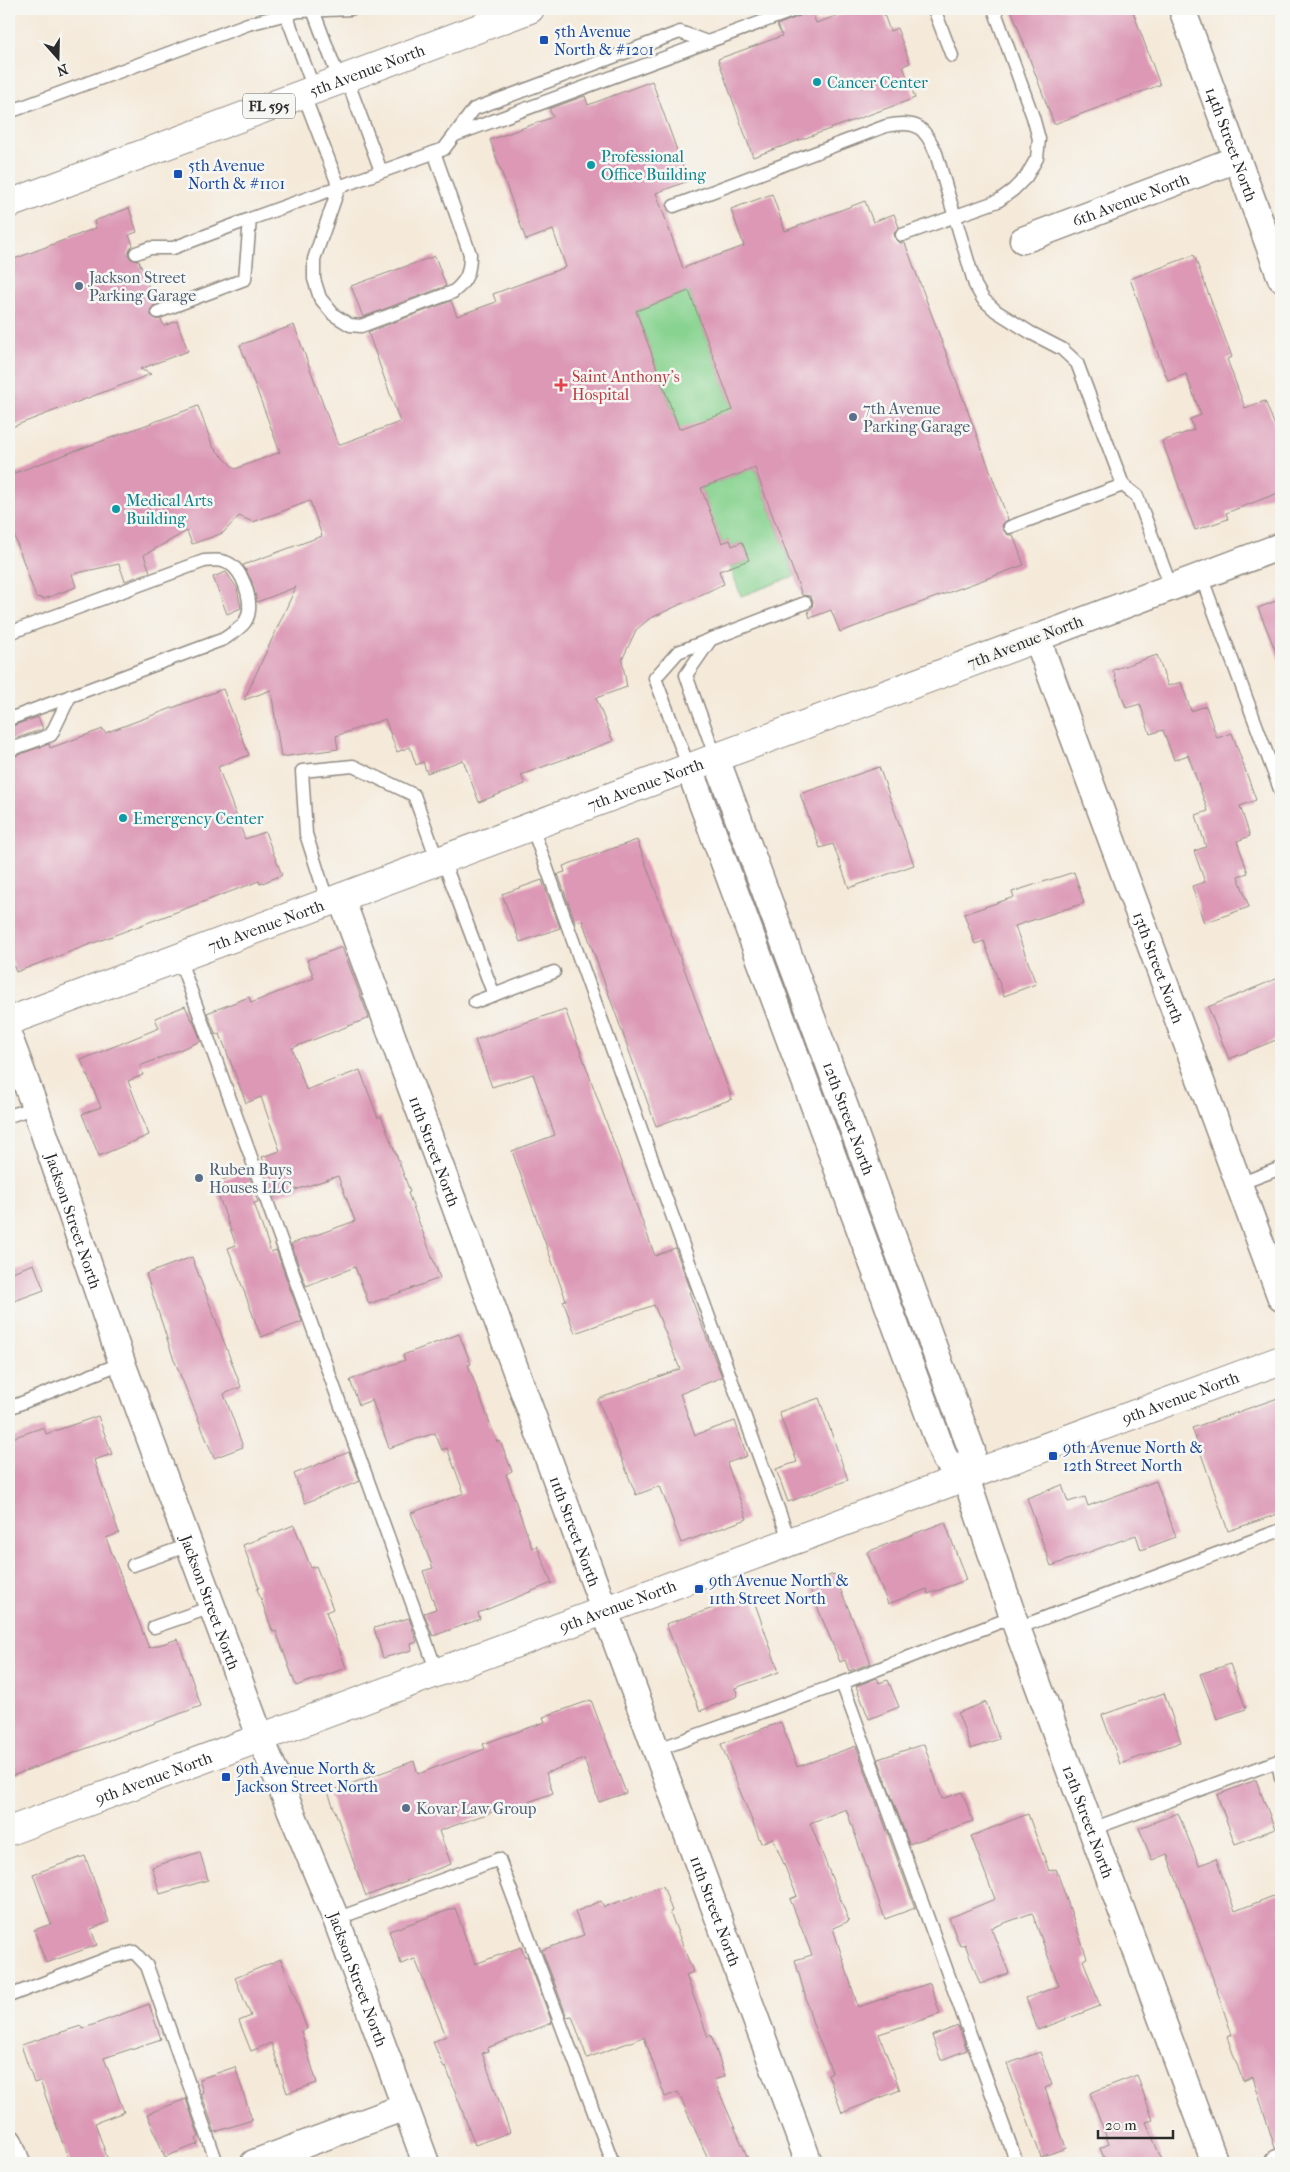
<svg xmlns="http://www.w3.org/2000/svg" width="1290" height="2172" font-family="'IM FELL French Canon',serif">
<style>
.green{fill:#88d390;stroke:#5a7f5e}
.building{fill:#dc98b5;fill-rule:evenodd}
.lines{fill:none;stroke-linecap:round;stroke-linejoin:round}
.service-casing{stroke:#908a82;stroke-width:15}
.minor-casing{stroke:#908a82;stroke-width:29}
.tertiary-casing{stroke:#908a82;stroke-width:30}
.primary-casing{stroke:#908a82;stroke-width:30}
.service{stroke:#fff;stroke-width:12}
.minor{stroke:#fff;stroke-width:26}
.tertiary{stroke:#fff;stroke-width:28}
.primary{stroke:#fff;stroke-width:28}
.transit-dot{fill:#1a4fb4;stroke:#f6f6f2;stroke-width:2}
.culture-dot{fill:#0f9aa8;stroke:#f6f6f2;stroke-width:2}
.service-dot{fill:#5c6f8a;stroke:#f6f6f2;stroke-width:2}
.health-dot{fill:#e0444e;stroke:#f6f6f2;stroke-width:2}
.labels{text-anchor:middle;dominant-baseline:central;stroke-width:5;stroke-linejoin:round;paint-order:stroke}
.shield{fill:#f6f6f2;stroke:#686867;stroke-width:1}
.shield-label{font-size:15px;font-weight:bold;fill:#2b2b2b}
.transit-label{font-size:16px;fill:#164399;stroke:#f6f6f2;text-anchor:start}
.street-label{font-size:16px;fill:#2b2b2b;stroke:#f6f6f2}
.culture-label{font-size:16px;fill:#0d838f;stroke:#f6f6f2;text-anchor:start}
.service-label{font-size:16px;fill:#4e5e75;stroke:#f6f6f2;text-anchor:start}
.health-label{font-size:16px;fill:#be3a42;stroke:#f6f6f2;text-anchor:start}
</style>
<rect width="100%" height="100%" fill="#f6f6f2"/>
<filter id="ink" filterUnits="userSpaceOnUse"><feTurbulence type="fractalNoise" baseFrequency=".02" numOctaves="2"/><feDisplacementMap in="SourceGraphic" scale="10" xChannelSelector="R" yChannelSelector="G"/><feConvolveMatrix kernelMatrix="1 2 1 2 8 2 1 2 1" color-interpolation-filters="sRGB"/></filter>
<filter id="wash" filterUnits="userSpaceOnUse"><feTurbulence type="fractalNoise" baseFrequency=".0096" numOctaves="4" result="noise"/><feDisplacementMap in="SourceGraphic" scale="20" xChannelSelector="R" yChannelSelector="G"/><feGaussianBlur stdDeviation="1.12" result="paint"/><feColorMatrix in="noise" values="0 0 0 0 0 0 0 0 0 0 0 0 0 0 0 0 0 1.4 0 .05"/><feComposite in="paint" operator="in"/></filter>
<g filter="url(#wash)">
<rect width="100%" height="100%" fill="#f5eada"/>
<!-- green -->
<g class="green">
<path d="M 689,291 L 737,420 L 691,461 L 636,311 Z"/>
<path d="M 755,468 L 795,576 L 741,596 L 730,567 L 749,560 L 742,542 L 732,546 L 729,540 L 722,543 L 701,488 Z"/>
</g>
<g id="blocks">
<!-- building -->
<g class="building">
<path d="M 805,9 L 811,9 L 816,23 L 856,9 L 882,9 L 890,31 L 897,28 L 910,63 L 903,66 L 915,98 L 753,157 L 718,59 L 782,36 L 777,25 L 800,16 Z"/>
<path d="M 1011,9 L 1132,9 L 1160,85 L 1054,124 Z"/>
<path d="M 652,81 L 688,181 L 656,193 L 683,268 L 744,246 L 731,209 L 772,194 L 785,231 L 865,201 L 873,222 L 894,214 L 899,227 L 894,233 L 895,238 L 900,243 L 905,243 L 1008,519 L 1002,525 L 1003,530 L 1008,535 L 1013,535 L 1024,565 L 840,632 L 831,610 L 810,618 L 808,611 L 812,608 L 813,601 L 810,596 L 802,595 L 755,468 L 701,488 L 722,543 L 730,540 L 732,546 L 742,542 L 749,560 L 719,571 L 724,584 L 649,619 L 636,630 L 622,660 L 627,687 L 596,698 L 613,741 L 521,775 L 525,784 L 479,802 L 463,760 L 427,773 L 423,762 L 416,765 L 410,747 L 397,752 L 385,719 L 336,736 L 338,749 L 281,757 L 271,690 L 244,700 L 296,587 L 257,602 L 252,582 L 243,565 L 322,536 L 310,501 L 253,522 L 239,516 L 223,533 L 192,544 L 187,531 L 144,555 L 150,572 L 125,581 L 119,564 L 72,574 L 76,587 L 44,599 L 36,597 L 9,521 L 9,475 L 198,406 L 213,447 L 235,469 L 280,452 L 240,345 L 294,325 L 338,445 L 400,422 L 368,332 L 451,301 L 457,316 L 496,302 L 493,294 L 566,267 L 553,230 L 526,240 L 490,140 L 553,117 L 549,109 L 585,96 L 588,105 ZM 689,291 L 733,410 L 679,429 L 636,311 Z"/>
<path d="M 129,208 L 137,232 L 129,235 L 133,245 L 130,248 L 128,255 L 131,259 L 139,261 L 155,304 L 150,310 L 151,315 L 156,320 L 161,319 L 164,326 L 177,321 L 188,351 L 140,369 L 151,374 L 9,428 L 9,261 L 96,228 L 94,221 Z"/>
<path d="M 1194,255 L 1232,357 L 1227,359 L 1245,408 L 1265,401 L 1281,441 L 1281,492 L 1226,513 L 1228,519 L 1195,530 L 1162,441 L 1194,430 L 1190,419 L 1201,415 L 1186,374 L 1168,381 L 1130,279 Z"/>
<path d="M 435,256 L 446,286 L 363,317 L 351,286 Z"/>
<path d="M 226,572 L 237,588 L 241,608 L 227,614 L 213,577 Z"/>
<path d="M 1281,599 L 1281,664 L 1258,608 Z"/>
<path d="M 1157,655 L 1168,686 L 1181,682 L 1191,711 L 1206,706 L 1217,738 L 1232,733 L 1256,800 L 1240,806 L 1250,836 L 1237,841 L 1248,873 L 1238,876 L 1249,907 L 1204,923 L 1192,886 L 1205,882 L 1194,851 L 1206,847 L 1196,815 L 1208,811 L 1188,755 L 1174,760 L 1163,730 L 1150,734 L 1140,704 L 1126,708 L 1113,670 Z"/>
<path d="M 223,689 L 249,755 L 218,767 L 245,839 L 265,832 L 282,875 L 260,884 L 259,881 L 16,972 L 9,954 L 9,758 L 49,744 L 50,748 L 103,729 L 105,733 Z"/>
<path d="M 38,717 L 43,729 L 9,741 L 9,727 Z"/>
<path d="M 879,767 L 914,865 L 849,888 L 833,844 L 820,848 L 800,794 Z"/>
<path d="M 637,840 L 732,1099 L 656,1126 L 582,920 L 575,922 L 558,874 L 565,872 L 563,866 Z"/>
<path d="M 1074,872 L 1084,903 L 1015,926 L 1036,984 L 1004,996 L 984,941 L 975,944 L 964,914 L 1014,897 L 1012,892 Z"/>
<path d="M 542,880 L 560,928 L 520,942 L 502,894 Z"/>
<path d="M 342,947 L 369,1018 L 292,1048 L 306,1090 L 360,1070 L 378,1118 L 381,1116 L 398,1159 L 410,1192 L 408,1193 L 440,1278 L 369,1304 L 355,1267 L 306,1286 L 291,1244 L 355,1221 L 338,1176 L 274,1197 L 263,1166 L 265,1165 L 262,1157 L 280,1151 L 261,1097 L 246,1103 L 220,1034 L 216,1035 L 207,1013 L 249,997 L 251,1003 L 314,978 L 307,960 Z"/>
<path d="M 1281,977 L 1281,1038 L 1229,1059 L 1208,1007 Z"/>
<path d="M 185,1006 L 191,1019 L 192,1019 L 201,1041 L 140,1066 L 143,1075 L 128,1081 L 149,1135 L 99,1156 L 82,1114 L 101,1107 L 81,1060 L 159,1028 L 155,1018 Z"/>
<path d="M 565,1009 L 655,1256 L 675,1248 L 691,1291 L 689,1292 L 722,1377 L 680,1394 L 695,1435 L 735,1421 L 747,1456 L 727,1463 L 747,1519 L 681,1543 L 660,1486 L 636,1495 L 598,1399 L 680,1369 L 654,1305 L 575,1333 L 563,1301 L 566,1300 L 512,1151 L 555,1135 L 533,1074 L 492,1087 L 475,1040 Z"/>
<path d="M 247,1171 L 258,1202 L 254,1203 L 271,1252 L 276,1250 L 302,1322 L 261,1337 L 228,1248 L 236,1245 L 214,1183 Z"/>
<path d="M 192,1257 L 241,1387 L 224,1394 L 243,1447 L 214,1458 L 173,1357 L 146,1274 Z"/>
<path d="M 34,1264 L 44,1290 L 9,1303 L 9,1273 Z"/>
<path d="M 459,1334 L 471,1364 L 468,1365 L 497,1442 L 500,1441 L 512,1471 L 506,1474 L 532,1548 L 537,1546 L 552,1583 L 478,1613 L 480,1619 L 433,1636 L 424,1613 L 436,1609 L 423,1571 L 433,1568 L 411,1513 L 464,1493 L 447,1448 L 442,1450 L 435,1433 L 389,1448 L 372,1400 L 359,1405 L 350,1380 L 405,1360 L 403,1355 Z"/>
<path d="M 1281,1397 L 1281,1513 L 1228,1531 L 1192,1428 Z"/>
<path d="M 819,1398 L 848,1480 L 788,1502 L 776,1469 L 797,1462 L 779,1412 Z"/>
<path d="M 98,1416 L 112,1454 L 94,1460 L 119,1533 L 106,1538 L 149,1648 L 178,1639 L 201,1706 L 9,1777 L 9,1439 L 44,1427 L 46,1434 Z"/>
<path d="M 349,1452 L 360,1481 L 305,1503 L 294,1474 Z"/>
<path d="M 1156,1481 L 1176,1537 L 1141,1550 L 1136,1535 L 1051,1566 L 1027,1498 L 1062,1485 L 1068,1502 L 1085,1497 L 1088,1506 Z"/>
<path d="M 945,1522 L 966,1580 L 928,1594 L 927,1589 L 888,1604 L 867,1552 Z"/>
<path d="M 294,1525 L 311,1568 L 316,1566 L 333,1609 L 326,1612 L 346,1668 L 296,1686 L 276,1631 L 273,1632 L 257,1589 L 259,1588 L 243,1545 Z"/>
<path d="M 834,1574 L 871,1663 L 849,1671 L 845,1660 L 840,1662 L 808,1584 Z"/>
<path d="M 752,1595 L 779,1672 L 735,1688 L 738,1696 L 700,1711 L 666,1624 Z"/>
<path d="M 409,1618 L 417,1642 L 411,1644 L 412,1650 L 383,1658 L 374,1628 Z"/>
<path d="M 1230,1664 L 1246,1709 L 1217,1719 L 1200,1674 Z"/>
<path d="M 877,1678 L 879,1683 L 888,1680 L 899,1707 L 869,1719 L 856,1686 Z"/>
<path d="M 1164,1693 L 1181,1742 L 1120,1764 L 1102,1715 Z"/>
<path d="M 591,1700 L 626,1793 L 599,1802 L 584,1759 L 546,1773 L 553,1793 L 507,1810 L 506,1807 L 439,1831 L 451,1864 L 366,1896 L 328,1792 L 414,1761 L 418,1774 L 485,1749 L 483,1744 L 545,1722 L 543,1717 Z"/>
<path d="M 986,1702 L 999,1739 L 971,1749 L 958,1713 Z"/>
<path d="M 781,1722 L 797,1767 L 856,1746 L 915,1908 L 885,1919 L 846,1809 L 810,1823 L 849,1921 L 833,1928 L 858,2007 L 930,1983 L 940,2014 L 879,2034 L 900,2090 L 842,2113 L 828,2074 L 832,2072 L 813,2024 L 795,1960 L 812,1955 L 790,1899 L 797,1896 L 773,1838 L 761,1843 L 721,1744 Z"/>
<path d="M 924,1744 L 942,1799 L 962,1792 L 973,1821 L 909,1844 L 878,1759 Z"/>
<path d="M 1256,1780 L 1275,1829 L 1235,1844 L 1217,1795 Z"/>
<path d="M 1178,1813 L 1199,1865 L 1216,1859 L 1235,1911 L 1281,1893 L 1281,2147 L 1275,2148 L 1253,2077 L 1243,2081 L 1227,2037 L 1232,2035 L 1213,1979 L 1167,1854 L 1152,1860 L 1139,1828 Z"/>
<path d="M 1028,1814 L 1049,1871 L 1056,1869 L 1087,1958 L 1083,1960 L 1100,2006 L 1038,2030 L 1026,1998 L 1059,1986 L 1032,1913 L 991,1928 L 1009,1973 L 980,1984 L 965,1944 L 960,1946 L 949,1918 L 995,1899 L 971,1836 Z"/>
<path d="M 200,1852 L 208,1880 L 160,1894 L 152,1867 Z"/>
<path d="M 85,1856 L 109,1922 L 91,1929 L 97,1945 L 46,1963 L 34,1930 L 51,1924 L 33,1874 Z"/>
<path d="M 663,1886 L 672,1911 L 670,1912 L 693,1972 L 686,1975 L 708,2037 L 711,2035 L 725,2076 L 714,2080 L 750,2163 L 710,2163 L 678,2092 L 665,2097 L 644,2037 L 587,2058 L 572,2016 L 567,2017 L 542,1950 L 584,1935 L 575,1912 L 601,1901 L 604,1907 Z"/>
<path d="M 455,1908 L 475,1964 L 521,1947 L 525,1957 L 527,1956 L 552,2023 L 487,2048 L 488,2051 L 482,2053 L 510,2132 L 475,2145 L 446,2067 L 444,2068 L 433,2042 L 446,2036 L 415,1959 L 401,1964 L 389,1931 Z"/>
<path d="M 281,1959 L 307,2029 L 301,2031 L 317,2083 L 287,2093 L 271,2043 L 251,2051 L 239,2021 L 251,2016 L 235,1978 Z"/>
<path d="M 149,2004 L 161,2039 L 104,2058 L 124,2112 L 95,2123 L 109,2163 L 70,2163 L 40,2081 L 34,2083 L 21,2045 L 81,2026 L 82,2029 Z"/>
<path d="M 958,2026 L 967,2050 L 941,2060 L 932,2036 Z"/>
<path d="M 1040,2052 L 1052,2085 L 1045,2088 L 1066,2148 L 1041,2157 L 1007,2064 Z"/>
<path d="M 235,2067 L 252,2120 L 215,2132 L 201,2093 L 203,2092 L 199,2079 Z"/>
<path d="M 1137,2075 L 1153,2120 L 1146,2122 L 1163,2163 L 1106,2163 L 1100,2148 L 1109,2144 L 1090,2093 Z"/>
<path d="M 186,2099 L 199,2137 L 196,2139 L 198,2144 L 165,2157 L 147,2114 Z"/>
</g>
</g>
</g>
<g filter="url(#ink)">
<use href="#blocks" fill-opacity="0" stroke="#908a82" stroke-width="1"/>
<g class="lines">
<defs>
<g id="service">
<path d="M 934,9 L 952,56"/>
<path d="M 313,10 L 339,79"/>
<path d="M 286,14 L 314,89"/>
<path d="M 346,77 L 381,171"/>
<path d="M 303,93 L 339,187 L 314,259 L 314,279 L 320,298 L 334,315 L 350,325 L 361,326 L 453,292 C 467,281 470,272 470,254 L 434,152"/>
<path d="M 9,112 L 248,24 L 299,11 L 351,9"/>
<path d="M 455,135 L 797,9"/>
<path d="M 674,206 L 886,126 C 915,120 924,125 936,153 L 975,285 L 983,299 L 996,311 L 1031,333 L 1062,349 L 1077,363 L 1123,485 L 1010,527"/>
<path d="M 250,219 L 444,149 L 474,109 L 680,32 L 707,42"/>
<path d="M 902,235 L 998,201 L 1013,190 L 1026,177 L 1037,158 L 1039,139 L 1033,117 L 994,9"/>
<path d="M 136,253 L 150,248 L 173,248 L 250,219 L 245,279 L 158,312"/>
<path d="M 1123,485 L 1137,496 L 1171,587"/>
<path d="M 1201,576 L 1281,792"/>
<path d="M 9,633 L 204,561 C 214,560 225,559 234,567 C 245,578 255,607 245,622 C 240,629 231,634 224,639 L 9,719"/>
<path d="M 711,639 L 686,675 L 716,758"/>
<path d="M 9,750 L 51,735 L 70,696"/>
<path d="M 689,768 L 655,678 L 678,652 L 805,603"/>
<path d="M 532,827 L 790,1542"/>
<path d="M 443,860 L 494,995"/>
<path d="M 328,903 L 306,834 L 302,771 L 353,766 L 414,795 L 438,862"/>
<path d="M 179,958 L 437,1672"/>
<path d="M 475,1002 L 554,972"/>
<path d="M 9,1116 L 35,1107"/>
<path d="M 1239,1184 L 1281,1168"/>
<path d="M 9,1408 L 122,1363"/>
<path d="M 133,1565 L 189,1545"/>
<path d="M 154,1627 L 212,1607"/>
<path d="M 1017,1628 L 1281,1530"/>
<path d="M 842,1683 L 1017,2163"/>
<path d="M 656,1750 L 842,1683 L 1013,1617"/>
<path d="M 1281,1758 L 1278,1761 L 1281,1778"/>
<path d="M 1092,1829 L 1278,1761"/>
<path d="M 336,1919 L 499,1859 L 613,2163"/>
<path d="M 9,1996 L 106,1959 L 134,1952 L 147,1966 L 217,2163"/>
</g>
<g id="minor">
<path id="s1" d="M 1182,9 L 1281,278"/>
<path id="s2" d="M 1023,240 L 1237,159"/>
<path id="s3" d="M 1281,546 L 1037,638 L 1281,1298"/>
<path id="s4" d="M 716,758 L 972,1451 L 966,1478"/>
<path id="s5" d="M 689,768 L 945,1459 L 966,1478 L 1013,1617 L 1215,2163"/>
<path id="s6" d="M 341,898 L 809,2163"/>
<path id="s7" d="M 9,1037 L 35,1107 L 122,1363 L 261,1739 L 336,1919 L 426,2163"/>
<path d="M 9,2142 L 17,2163"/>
<path d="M 254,2163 L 405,2107"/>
<path d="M 1278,2163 L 1281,2162"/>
</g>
<g id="tertiary">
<path id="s8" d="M 9,1021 L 1037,638"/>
<path id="s9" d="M 9,1831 L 1281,1360"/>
</g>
<g id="primary">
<path id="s10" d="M 9,204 L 530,9"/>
</g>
</defs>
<!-- service casing -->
<use href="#service" class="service-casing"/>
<!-- minor casing -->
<use href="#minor" class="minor-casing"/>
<!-- tertiary casing -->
<use href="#tertiary" class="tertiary-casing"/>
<!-- primary casing -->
<use href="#primary" class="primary-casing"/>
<!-- service -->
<use href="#service" class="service"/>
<!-- minor -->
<use href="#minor" class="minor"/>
<!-- tertiary -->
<use href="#tertiary" class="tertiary"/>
<!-- primary -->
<use href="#primary" class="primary"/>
</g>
</g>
<!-- markers -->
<g class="transit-dot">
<rect x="539" y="35" width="10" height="10" rx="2.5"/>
<rect x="173" y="169" width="10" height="10" rx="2.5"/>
<rect x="1048" y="1451" width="10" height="10" rx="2.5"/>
<rect x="694" y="1584" width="10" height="10" rx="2.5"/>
<rect x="221" y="1772" width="10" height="10" rx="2.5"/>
</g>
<g class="culture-dot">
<circle cx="817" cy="82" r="5"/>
<circle cx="591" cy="165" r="5"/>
<circle cx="116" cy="509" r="5"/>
<circle cx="123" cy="818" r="5"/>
</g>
<g class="service-dot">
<circle cx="79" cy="286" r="5"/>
<circle cx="853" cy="417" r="5"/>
<circle cx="199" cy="1178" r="5"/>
<circle cx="406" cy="1808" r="5"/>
</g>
<path class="health-dot" d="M558.5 377.5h5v5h5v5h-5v5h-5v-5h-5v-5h5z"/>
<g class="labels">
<!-- shield labels -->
<rect class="shield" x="243" y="93.5" width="52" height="25" rx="4"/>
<g class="shield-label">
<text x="269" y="106">FL 595</text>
</g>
<!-- transit labels -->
<g class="transit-label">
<text x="554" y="31">5th Avenue<tspan x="554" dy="18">North &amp; #1201</tspan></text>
<text x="188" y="165">5th Avenue<tspan x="188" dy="18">North &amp; #1101</tspan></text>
<text x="1063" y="1447">9th Avenue North &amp;<tspan x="1063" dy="18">12th Street North</tspan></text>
<text x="709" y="1580">9th Avenue North &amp;<tspan x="709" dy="18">11th Street North</tspan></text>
<text x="236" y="1768">9th Avenue North &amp;<tspan x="236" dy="18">Jackson Street North</tspan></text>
</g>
<!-- street labels -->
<g class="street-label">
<text stroke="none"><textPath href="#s10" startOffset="382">5th Avenue North</textPath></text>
<text stroke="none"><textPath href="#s1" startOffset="144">14th Street North</textPath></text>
<text stroke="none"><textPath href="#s2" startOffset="115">6th Avenue North</textPath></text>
<text transform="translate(1025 642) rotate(-21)">7th Avenue North</text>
<text stroke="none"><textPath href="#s8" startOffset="679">7th Avenue North</textPath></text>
<text stroke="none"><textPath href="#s8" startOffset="274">7th Avenue North</textPath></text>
<text stroke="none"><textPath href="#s3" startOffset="612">13th Street North</textPath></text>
<text stroke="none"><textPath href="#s4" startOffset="384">12th Street North</textPath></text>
<text stroke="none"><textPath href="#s6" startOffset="270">11th Street North</textPath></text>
<text stroke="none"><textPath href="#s7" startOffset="195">Jackson Street North</textPath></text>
<text stroke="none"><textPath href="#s9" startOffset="1249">9th Avenue North</textPath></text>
<text stroke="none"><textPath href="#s6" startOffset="675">11th Street North</textPath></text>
<text stroke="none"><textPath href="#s7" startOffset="600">Jackson Street North</textPath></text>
<text stroke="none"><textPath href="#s9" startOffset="649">9th Avenue North</textPath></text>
<text stroke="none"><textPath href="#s9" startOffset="154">9th Avenue North</textPath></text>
<text stroke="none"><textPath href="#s5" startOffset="1130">12th Street North</textPath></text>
<text stroke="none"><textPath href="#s6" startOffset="1080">11th Street North</textPath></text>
<text stroke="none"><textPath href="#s7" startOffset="1005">Jackson Street North</textPath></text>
</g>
<!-- culture labels -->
<g class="culture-label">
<text x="827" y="82">Cancer Center</text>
<text x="601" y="156">Professional<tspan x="601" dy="18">Office Building</tspan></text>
<text x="126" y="500">Medical Arts<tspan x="126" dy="18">Building</tspan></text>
<text x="133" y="818">Emergency Center</text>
</g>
<!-- service labels -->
<g class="service-label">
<text x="89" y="277">Jackson Street<tspan x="89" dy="18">Parking Garage</tspan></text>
<text x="863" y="408">7th Avenue<tspan x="863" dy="18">Parking Garage</tspan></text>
<text x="209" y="1169">Ruben Buys<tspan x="209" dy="18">Houses LLC</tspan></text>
<text x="416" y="1808">Kovar Law Group</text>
</g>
<!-- health labels -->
<g class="health-label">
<text x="572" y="376">Saint Anthony's<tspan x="572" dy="18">Hospital</tspan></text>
</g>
</g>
<!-- margin -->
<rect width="1290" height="2172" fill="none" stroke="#f6f6f2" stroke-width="30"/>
<!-- north arrow -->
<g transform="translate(58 58) rotate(160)" stroke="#f6f6f2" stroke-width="4" paint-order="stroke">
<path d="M0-4L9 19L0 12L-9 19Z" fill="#2b2b2b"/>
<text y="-8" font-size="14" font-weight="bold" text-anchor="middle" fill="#2b2b2b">N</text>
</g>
<!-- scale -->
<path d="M1098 2130v8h75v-8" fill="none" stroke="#2b2b2b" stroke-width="2.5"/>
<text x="1105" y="2130" font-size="15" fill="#2b2b2b" stroke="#f6f6f2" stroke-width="4" paint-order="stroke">20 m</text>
</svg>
